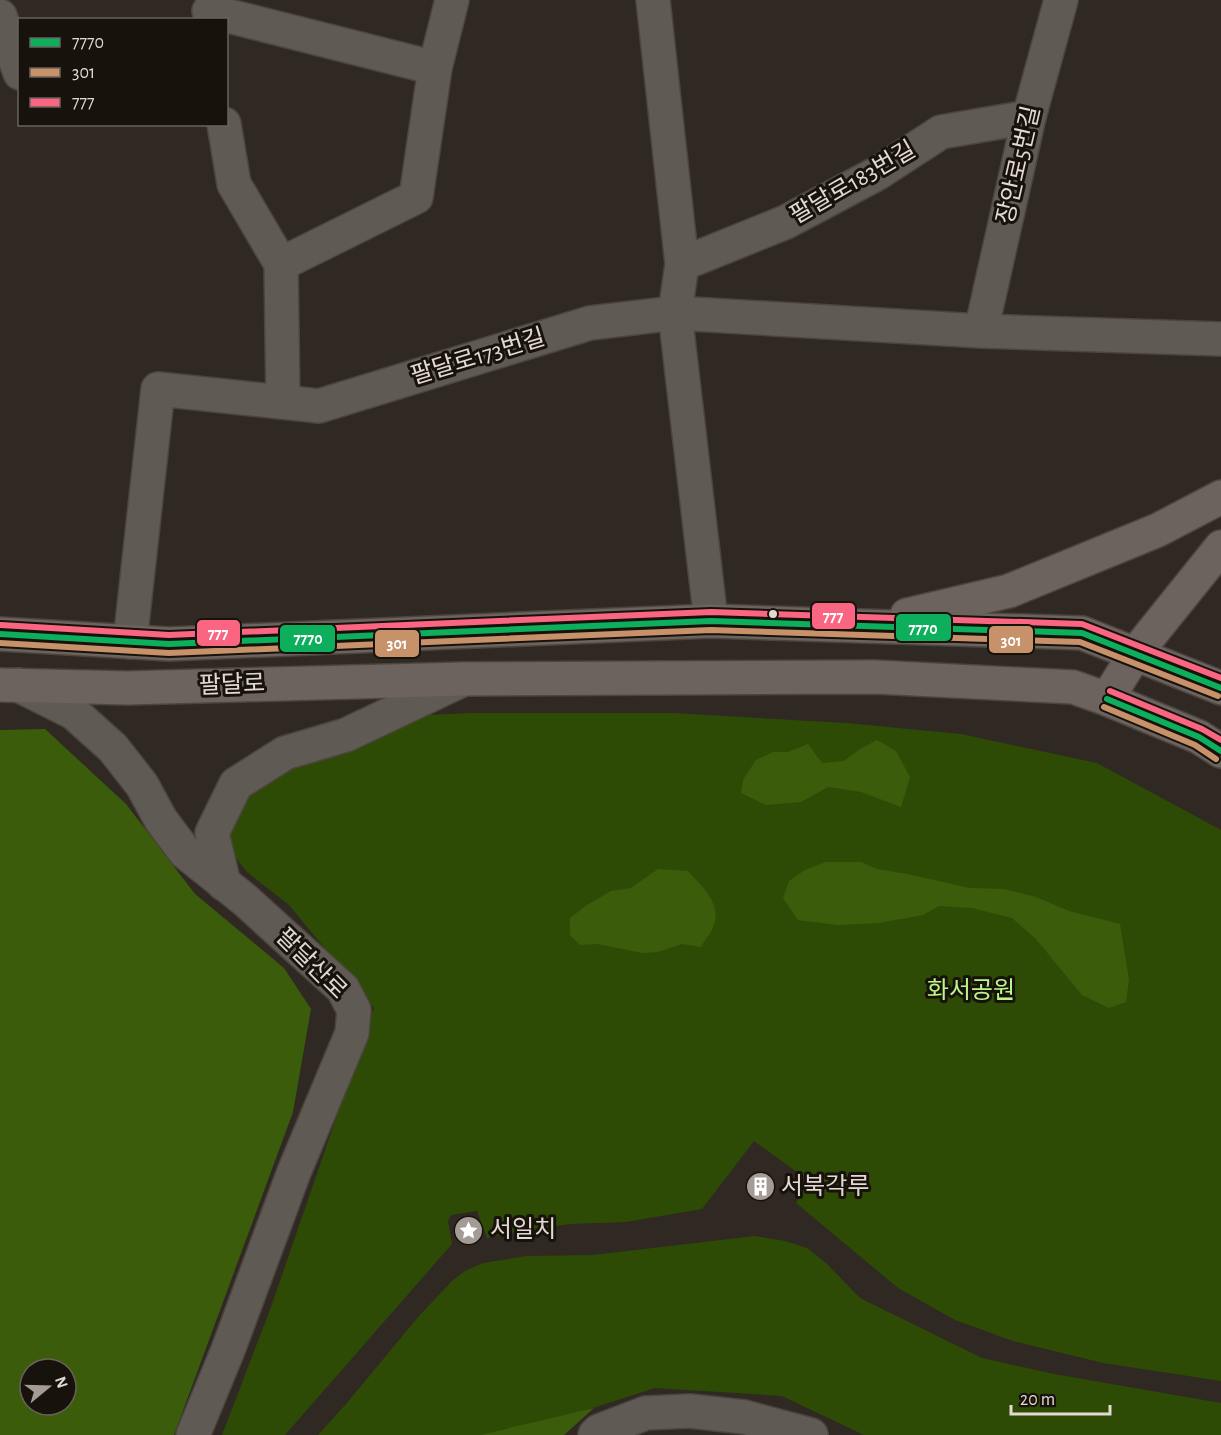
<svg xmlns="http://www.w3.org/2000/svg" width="1221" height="1435" font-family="'Alegreya Sans','Noto Sans KR',sans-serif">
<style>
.green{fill:#2e4b05}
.forest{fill:#3b5d0b;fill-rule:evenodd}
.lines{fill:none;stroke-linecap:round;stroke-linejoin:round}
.minor-casing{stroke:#4c453f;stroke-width:36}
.major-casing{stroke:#4c453f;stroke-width:36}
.minor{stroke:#605a55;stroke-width:33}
.major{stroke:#6c625e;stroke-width:33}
.bus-1-casing{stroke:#18120d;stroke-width:10}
.bus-2-casing{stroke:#18120d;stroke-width:10}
.bus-3-casing{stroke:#18120d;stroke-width:10}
.bus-1{stroke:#0daf5c;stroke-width:6}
.bus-2{stroke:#c7916a;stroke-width:6}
.bus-3{stroke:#fa6682;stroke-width:6}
.bus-dot{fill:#e3d9d2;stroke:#18120d;stroke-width:2}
.labels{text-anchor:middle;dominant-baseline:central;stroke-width:6;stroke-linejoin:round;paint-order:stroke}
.street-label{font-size:24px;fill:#e3d9d2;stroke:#18120d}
.park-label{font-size:24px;fill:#bcf789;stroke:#18120d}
.poi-label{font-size:24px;fill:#e3d9d2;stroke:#18120d;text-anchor:start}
.line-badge{stroke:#18120d;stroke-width:2}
.badge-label{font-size:16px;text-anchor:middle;font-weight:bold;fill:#fff}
</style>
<rect width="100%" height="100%" fill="#302822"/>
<!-- green -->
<g class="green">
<path d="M 472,713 L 673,713 L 846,723 L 961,734 L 1097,763 L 1221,830 L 1221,1381 L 1103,1363 L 1013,1341 L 955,1320 L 898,1288 L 796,1203 L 808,1180 L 754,1141 L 702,1209 L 626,1222 L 570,1224 L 531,1229 L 487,1238 L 477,1211 L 451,1215 L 448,1221 L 452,1244 L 285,1435 L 222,1435 L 271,1307 L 374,1008 L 289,905 L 247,872 L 217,833 L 220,801 L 405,716 Z"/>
<path d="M 755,1236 L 785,1241 L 807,1248 L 826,1263 L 860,1298 L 982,1358 L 1054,1374 L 1221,1403 L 1221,1435 L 864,1435 L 782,1396 L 655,1388 L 580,1412 L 481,1435 L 318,1435 L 346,1404 L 419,1316 L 452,1281 L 465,1271 L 483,1263 L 527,1256 L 593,1255 Z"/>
</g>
<!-- forest -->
<g class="forest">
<path d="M 45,729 L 126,804 L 195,894 L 284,968 L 311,1009 L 293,1112 L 174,1435 L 0,1435 L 0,730 ZM 30,1369 L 66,1369 L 66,1405 L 30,1405 Z"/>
<path d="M 877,740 L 896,751 L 910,777 L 901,807 L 861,792 L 828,787 L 801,802 L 766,805 L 741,793 L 743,780 L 756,760 L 773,752 L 788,752 L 808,744 L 822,763 L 844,761 L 860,749 Z"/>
<path d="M 826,862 L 861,862 L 877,869 L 907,874 L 969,888 L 1004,889 L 1036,897 L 1069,911 L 1120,924 L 1129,980 L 1126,1002 L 1109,1008 L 1082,995 L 1036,939 L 1012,918 L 972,908 L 939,906 L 923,915 L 879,923 L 838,925 L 798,920 L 783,898 L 789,881 L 805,870 Z"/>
<path d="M 658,869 L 688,871 C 701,885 722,904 714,925 C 711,933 705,940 701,947 L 682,944 L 658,952 L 642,953 L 598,944 L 580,945 L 570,935 L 570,918 L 587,905 L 611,891 L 631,888 Z"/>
<path d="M 594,1408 L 564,1435 L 480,1435 Z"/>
</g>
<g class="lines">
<defs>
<g id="minor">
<path d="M 653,0 L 682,264 L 675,313 L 711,621"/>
<path d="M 209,11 L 435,68"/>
<path d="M 0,16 L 20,73"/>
<path d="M 224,124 L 234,184 L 281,264 L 283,402"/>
<path d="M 281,264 L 416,197 L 435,68 L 452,0"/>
<path d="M 682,264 L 786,222 L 878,173 L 941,132 L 1029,117"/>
<path d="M 981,331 L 1029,117 L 1061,0"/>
<path d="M 130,642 L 158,389 L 319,406 L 590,323 L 675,313 L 981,331 L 1221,339"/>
<path d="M 18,685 L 74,713 L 113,748 L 142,785 L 161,820 L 185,852 L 245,900 L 343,989 L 354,1010 L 352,1033 L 294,1172 L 228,1350 L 193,1435"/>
<path d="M 224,884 L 212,833 L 236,784 L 285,753 L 346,735 L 464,679"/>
<path d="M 595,1435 L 599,1431 L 646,1413 L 690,1411 L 744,1417 L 811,1435"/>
</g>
<g id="major">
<path d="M 907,615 L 1009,591 L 1158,530 L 1221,497"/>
<path d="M 0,634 L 169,644 L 711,621 L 1082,633 L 1221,688"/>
<path d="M 0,685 L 128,688 L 464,679 L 875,677 L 1073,687 L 1107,699 L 1199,737 L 1221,751"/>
<path d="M 1107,699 L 1135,654 L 1221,547"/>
</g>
</defs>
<!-- minor casing -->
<use href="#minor" class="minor-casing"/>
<!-- major casing -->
<use href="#major" class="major-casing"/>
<!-- minor -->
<use href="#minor" class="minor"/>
<!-- major -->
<use href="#major" class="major"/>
<defs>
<g id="bus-1">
<path d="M 0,634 L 169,644 L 711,621 L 1082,633 L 1221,688"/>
<path d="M 1107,699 L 1199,737 L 1221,751"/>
</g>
<g id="bus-2">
<path d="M 0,643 L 169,653 L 711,630 L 1080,642 L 1218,696"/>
<path d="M 1104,707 L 1195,745 L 1216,759"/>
</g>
<g id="bus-3">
<path d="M 1,625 L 169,635 L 711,612 L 1082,624 L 1221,678"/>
<path d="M 1110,691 L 1202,729 L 1221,740"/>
</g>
</defs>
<!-- bus-1 casing -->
<use href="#bus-1" class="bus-1-casing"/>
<!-- bus-2 casing -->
<use href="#bus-2" class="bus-2-casing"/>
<!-- bus-3 casing -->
<use href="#bus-3" class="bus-3-casing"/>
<!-- bus-1 -->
<use href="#bus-1" class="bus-1"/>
<!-- bus-2 -->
<use href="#bus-2" class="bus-2"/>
<!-- bus-3 -->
<use href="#bus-3" class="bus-3"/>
</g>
<!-- icons -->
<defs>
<symbol id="building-disc" viewBox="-11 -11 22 22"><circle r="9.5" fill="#a49b94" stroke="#18120d"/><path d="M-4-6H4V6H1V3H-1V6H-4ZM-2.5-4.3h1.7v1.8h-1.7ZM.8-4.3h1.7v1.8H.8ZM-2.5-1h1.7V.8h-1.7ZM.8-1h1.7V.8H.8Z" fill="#fff"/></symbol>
<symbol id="sight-disc" viewBox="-11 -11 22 22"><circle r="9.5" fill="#a49b94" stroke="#18120d"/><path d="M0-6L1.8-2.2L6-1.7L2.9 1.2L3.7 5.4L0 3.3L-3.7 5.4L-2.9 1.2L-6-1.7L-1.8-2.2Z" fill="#fff"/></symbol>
</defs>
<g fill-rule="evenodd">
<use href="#building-disc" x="744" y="1170" width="33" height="33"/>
<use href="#sight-disc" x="452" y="1214" width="33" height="33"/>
</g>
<!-- markers -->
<circle class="bus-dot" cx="773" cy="614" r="5"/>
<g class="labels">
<!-- street labels -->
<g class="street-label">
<text transform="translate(1019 165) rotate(-77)">장안로5번길</text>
<text transform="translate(853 183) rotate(-30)">팔달로183번길</text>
<text transform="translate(478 357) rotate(-17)">팔달로173번길</text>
<text transform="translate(232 685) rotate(-2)">팔달로</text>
<text transform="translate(311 964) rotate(45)">팔달산로</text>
</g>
<!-- park labels -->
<g class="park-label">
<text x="971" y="991">화서공원</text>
</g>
<!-- poi labels -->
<g class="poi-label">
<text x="781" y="1187">서북각루</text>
<text x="490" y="1230">서일치</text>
</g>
</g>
<g class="line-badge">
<rect x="811" y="602" width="45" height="28" rx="6" fill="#fa6682"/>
<rect x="895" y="613" width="57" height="29" rx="6" fill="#0daf5c"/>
<rect x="196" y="619" width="45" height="28" rx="6" fill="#fa6682"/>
<rect x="279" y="624" width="57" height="29" rx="6" fill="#0daf5c"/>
<rect x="988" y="625" width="46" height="29" rx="6" fill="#c7916a"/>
<rect x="374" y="629" width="46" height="29" rx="6" fill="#c7916a"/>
</g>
<g class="badge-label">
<text x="833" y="622">777</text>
<text x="923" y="634">7770</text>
<text x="218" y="639">777</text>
<text x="308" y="644">7770</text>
<text x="1011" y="646">301</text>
<text x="397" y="649">301</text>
</g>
<!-- legend -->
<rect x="18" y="18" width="210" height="108" fill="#18120d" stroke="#69625c" stroke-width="1.5"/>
<rect x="30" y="38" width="30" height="9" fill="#0daf5c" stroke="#69625c" stroke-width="1.5"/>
<text x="72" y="48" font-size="18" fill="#e3d9d2">7770</text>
<rect x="30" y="68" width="30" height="9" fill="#c7916a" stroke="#69625c" stroke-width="1.5"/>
<text x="72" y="78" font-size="18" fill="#e3d9d2">301</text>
<rect x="30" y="98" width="30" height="9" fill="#fa6682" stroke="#69625c" stroke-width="1.5"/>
<text x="72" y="108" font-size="18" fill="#e3d9d2">777</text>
<!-- north arrow -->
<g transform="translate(48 1387) rotate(71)"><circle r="28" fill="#18120d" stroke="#69625c" stroke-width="1.5"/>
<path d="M0-4.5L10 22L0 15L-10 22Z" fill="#a49b94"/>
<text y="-9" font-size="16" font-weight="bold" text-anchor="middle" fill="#e3d9d2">N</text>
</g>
<!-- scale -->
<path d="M1011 1405v9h99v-9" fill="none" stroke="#e3d9d2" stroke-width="3"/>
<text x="1020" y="1405" font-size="18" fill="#e3d9d2" stroke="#18120d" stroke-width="4.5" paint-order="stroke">20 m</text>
</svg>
